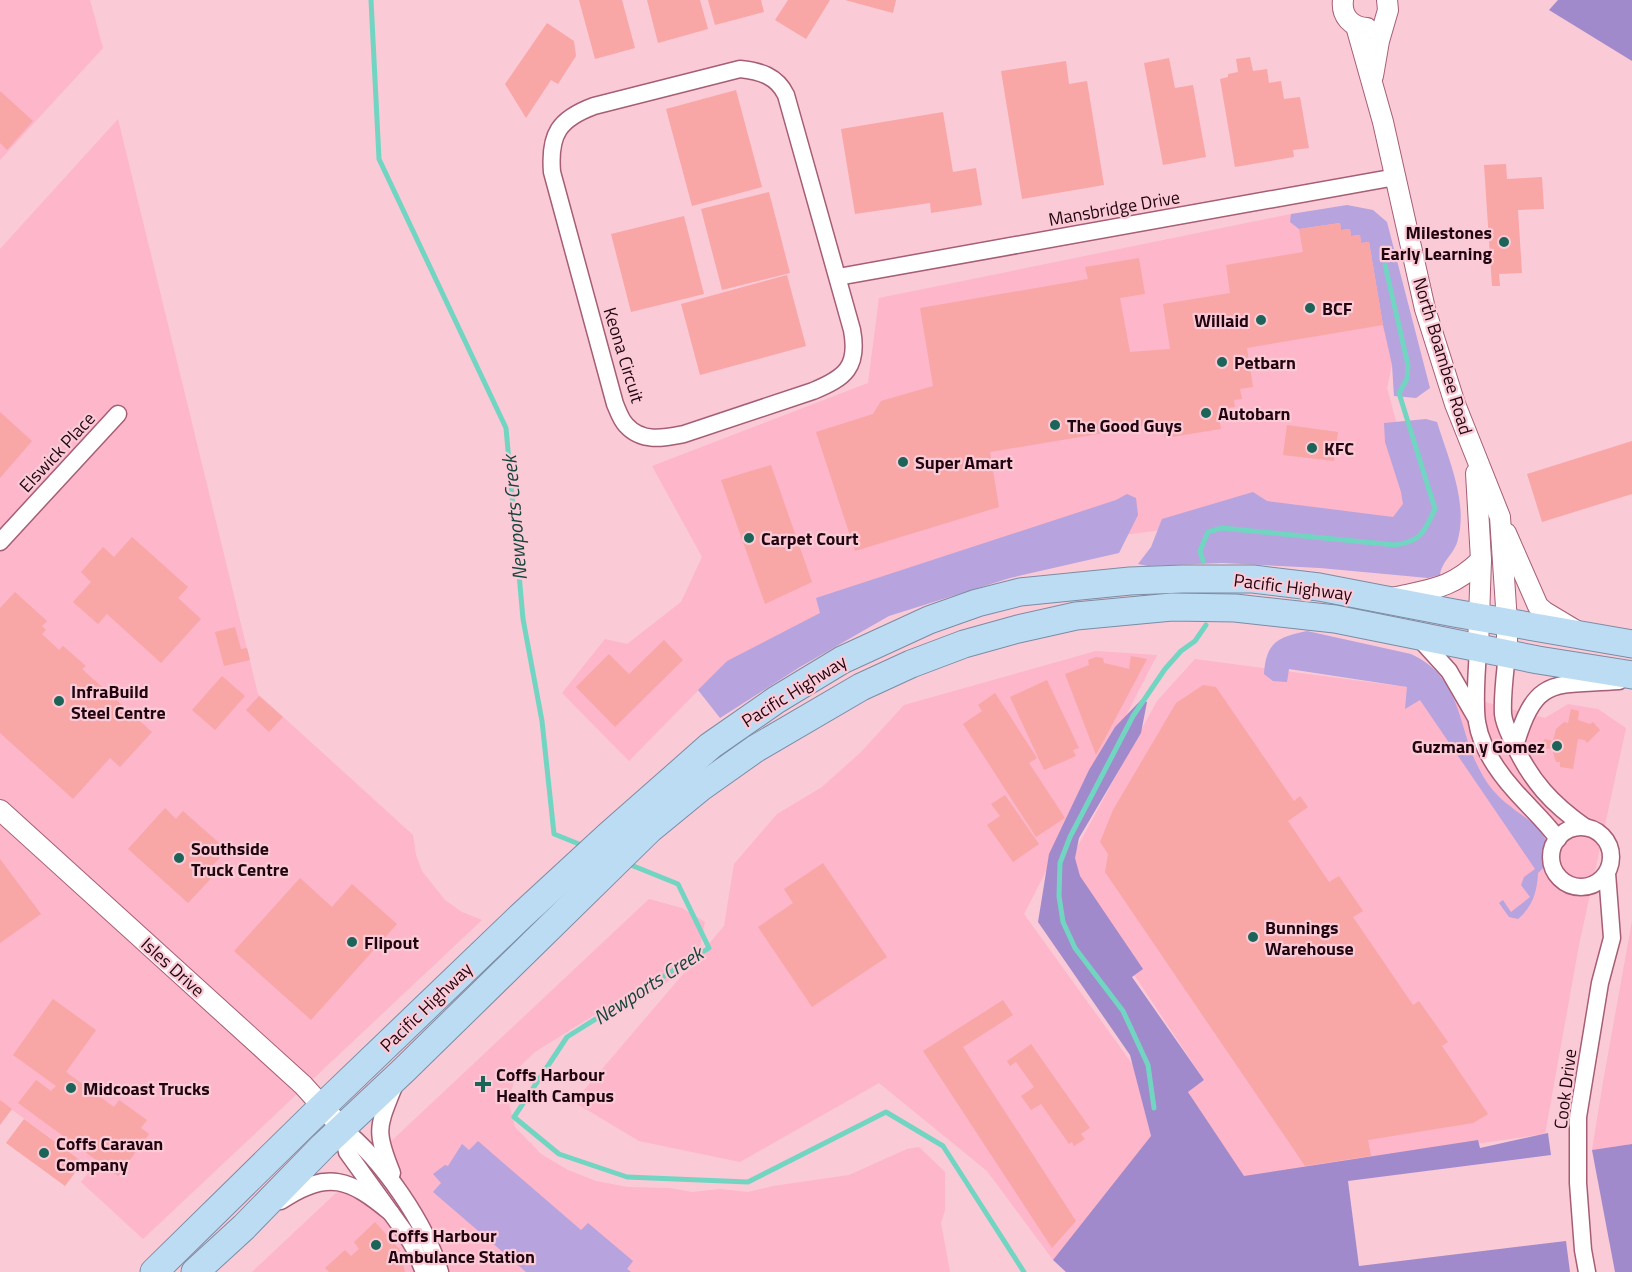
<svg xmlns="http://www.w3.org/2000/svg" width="1632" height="1272" font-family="'Titillium Web',sans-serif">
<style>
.built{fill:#fdb6ca}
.green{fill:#b7a3dd}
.forest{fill:#a08acb}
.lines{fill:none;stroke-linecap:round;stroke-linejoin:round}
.stream{stroke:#72d5c2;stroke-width:5}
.building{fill:#f9a6a6}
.minor-casing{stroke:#a65e75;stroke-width:19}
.tertiary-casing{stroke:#a65e75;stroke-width:22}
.trunk-casing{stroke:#7b8ca3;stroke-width:29}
.minor{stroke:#fff;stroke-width:16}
.tertiary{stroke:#fff;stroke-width:20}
.trunk{stroke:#bcdcf4;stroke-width:27}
.poi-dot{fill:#1c6458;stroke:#fbcad7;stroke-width:2}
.labels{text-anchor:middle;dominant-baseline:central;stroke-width:4.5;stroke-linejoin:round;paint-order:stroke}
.street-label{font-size:18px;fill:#210610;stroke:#fbcad7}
.poi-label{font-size:18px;font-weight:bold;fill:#210610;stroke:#fbcad7;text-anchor:start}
.water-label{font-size:20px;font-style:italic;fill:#17443c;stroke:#fbcad7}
</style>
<rect width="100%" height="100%" fill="#fbcad7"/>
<!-- built -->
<g class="built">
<path d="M 0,0 L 90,0 L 103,48 L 0,160 Z"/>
<path d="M 118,119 L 258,694 L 413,835 L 416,855 L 422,871 L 445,900 L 462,912 L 482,920 L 143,1239 L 81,1182 L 92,1168 L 0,1101 L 0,249 Z"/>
<path d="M 1291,214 L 1370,215 L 1392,365 L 1387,388 L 1400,436 L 1412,523 L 1199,525 L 958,557 L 727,661 L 629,761 L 562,693 L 605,639 L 627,644 L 681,602 L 702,557 L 652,466 L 868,383 L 879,298 Z"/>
<path d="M 1096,651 L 1157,655 L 1024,914 L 1133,1065 L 1151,1137 L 1053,1260 L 987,1171 L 879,1083 L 740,1162 L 639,1141 L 574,1102 L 724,926 L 734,864 L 777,814 L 822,787 L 861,752 L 904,705 Z"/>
<path d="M 1195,659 L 1452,693 L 1545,718 L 1568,704 L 1598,709 L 1626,728 L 1579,945 L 1545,1134 L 1244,1177 L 1188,1092 L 1204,1080 L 1123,958 L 1068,864 L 1157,701 Z"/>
<path d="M 649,899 L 682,908 L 705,922 L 699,951 L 662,987 L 632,1004 L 594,1015 L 535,1052 L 519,1067 L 508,1100 L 515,1127 L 541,1154 L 568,1170 L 596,1181 L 628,1187 L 670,1188 L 692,1192 L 720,1189 L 748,1192 L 773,1186 L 849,1175 L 907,1149 L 919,1147 L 945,1172 L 945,1210 L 941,1223 L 950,1272 L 252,1272 Z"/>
<path d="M 1632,921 L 1632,1144 L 1592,1150 L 1603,1082 Z"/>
</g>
<!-- green -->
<g class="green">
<path d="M 1347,205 L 1373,210 L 1387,222 L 1430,388 L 1416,398 L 1394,396 L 1392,365 L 1383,325 L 1369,242 L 1361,243 L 1360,235 L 1351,236 L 1350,229 L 1341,230 L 1340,223 L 1299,229 L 1290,222 L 1291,214 Z"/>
<path d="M 1426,419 L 1437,422 C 1448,458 1468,501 1458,539 C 1455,554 1442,560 1440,575 L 1428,578 L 1320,568 L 1222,563 L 1148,566 L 1138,564 L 1151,547 L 1162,519 L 1253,492 L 1267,501 L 1393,517 L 1403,504 L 1401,492 L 1385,442 L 1384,423 Z"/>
<path d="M 1127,494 L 1136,498 L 1138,515 L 1119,553 L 1010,578 L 889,616 L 800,667 L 720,718 L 698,690 L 727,661 L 820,613 L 816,598 L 1116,500 Z"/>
<path d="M 1307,631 L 1411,654 C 1465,679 1456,730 1483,776 C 1490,788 1499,798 1510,806 C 1523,817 1539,824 1546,841 C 1551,854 1549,864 1538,873 C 1537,892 1533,906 1518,919 L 1509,917 L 1499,903 L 1503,900 L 1511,912 L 1530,897 L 1521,885 L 1524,877 L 1535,869 L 1420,700 L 1405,709 L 1407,687 L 1289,669 L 1287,682 L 1273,681 L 1264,674 C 1266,642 1278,637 1307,631 Z"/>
<path d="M 478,1141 L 581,1230 L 588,1223 L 633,1261 L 627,1269 L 631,1272 L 526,1272 L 433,1192 L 441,1183 L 433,1174 L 445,1165 L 448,1166 L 462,1144 L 469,1150 Z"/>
</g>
<!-- forest -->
<g class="forest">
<path d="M 1558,0 L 1632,0 L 1632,61 L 1549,10 Z"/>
<path d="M 1141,700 L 1147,702 L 1141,733 L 1079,838 L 1075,858 L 1080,876 L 1143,969 L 1132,977 L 1204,1080 L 1188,1092 L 1244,1176 L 1478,1140 L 1480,1148 L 1548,1133 L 1551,1155 L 1348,1181 L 1359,1266 L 1566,1241 L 1570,1272 L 1066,1272 L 1053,1260 L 1151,1136 L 1130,1055 L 1038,922 L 1049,854 L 1089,770 L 1115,727 Z"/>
<path d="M 1632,1144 L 1632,1272 L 1615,1272 L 1592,1150 Z"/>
</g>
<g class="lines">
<!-- stream -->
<g class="stream">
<path d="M 371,0 L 379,159 L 506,428 L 523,619 L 542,721 L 554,834 L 584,846"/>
<path d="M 1203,561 L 1200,551 L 1208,532 L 1222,528 L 1395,545 C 1422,541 1424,532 1435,509 L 1399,393 L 1407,379 L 1408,365 L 1385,265"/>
<path d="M 626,863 L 678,884 L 709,948 L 567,1037 L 514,1117 L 559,1154 L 627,1177 L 748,1182 L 886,1112 L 943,1146 L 1024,1272"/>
<path d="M 1154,1108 L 1148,1065 L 1123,1011 L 1075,948 L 1063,922 L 1059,896 L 1060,863 L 1070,837 L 1133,716 L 1165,669 L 1181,651 L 1195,641 L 1206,625"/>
</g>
</g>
<!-- building -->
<g class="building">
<path d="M 579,0 L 622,0 L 635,48 L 595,59 Z"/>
<path d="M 647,0 L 700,0 L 708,29 L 658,43 Z"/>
<path d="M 708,0 L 761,0 L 764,12 L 715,25 Z"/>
<path d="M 788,0 L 830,0 L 806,39 L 775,20 Z"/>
<path d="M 845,0 L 896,0 L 893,13 Z"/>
<path d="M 547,23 L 574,41 L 576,56 L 558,84 L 551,80 L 526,118 L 505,84 Z"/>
<path d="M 1250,57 L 1253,71 L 1267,69 L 1269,83 L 1281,81 L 1284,99 L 1300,97 L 1309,148 L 1293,150 L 1294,157 L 1235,167 L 1220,79 L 1228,77 L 1228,74 L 1238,72 L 1236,59 Z"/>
<path d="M 1169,58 L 1175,88 L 1193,85 L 1206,157 L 1163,165 L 1144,63 Z"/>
<path d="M 1066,61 L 1069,84 L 1087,81 L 1104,185 L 1022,199 L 1001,71 Z"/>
<path d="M 736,90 L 762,187 L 692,206 L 666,109 Z"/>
<path d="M 0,91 L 33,121 L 7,150 L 0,143 Z"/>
<path d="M 943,112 L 953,172 L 976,168 L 982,205 L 931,213 L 930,203 L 855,214 L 841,129 Z"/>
<path d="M 1506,164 L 1507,179 L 1542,177 L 1544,209 L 1518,210 L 1522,273 L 1499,274 L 1500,286 L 1492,286 L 1484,165 Z"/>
<path d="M 769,192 L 790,273 L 722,290 L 701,209 Z"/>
<path d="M 684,216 L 704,294 L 631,312 L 611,234 Z"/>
<path d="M 1340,223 L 1341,230 L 1350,229 L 1351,236 L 1360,235 L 1361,243 L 1369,242 L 1383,325 L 1247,348 L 1253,387 L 1240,389 L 1242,399 L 1234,400 L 1235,407 L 1226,408 L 1228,416 L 1219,417 L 1221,429 L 1165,438 L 1163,423 L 990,452 L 999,507 L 855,551 L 816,432 L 873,414 L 881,401 L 933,386 L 920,308 L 1088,279 L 1085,267 L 1139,258 L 1145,294 L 1120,298 L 1130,352 L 1170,349 L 1163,304 L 1230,293 L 1226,265 L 1303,252 L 1299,229 Z"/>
<path d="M 787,275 L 806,346 L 700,375 L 681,304 Z"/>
<path d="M 0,412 L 32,441 L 0,478 Z"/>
<path d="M 1287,425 L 1338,432 L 1334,461 L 1283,455 Z"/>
<path d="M 1632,441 L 1632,494 L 1542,522 L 1527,474 Z"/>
<path d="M 771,465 L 812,582 L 765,604 L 721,480 Z"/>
<path d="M 132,537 L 188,587 L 178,598 L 201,619 L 161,663 L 107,614 L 98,624 L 73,602 L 91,582 L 81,572 L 103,547 L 114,557 Z"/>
<path d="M 15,592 L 47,621 L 42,626 L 46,630 L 42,634 L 59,650 L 63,646 L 86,666 L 82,669 L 152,732 L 120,767 L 110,758 L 73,799 L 0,733 L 0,608 Z"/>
<path d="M 235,627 L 241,649 L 247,648 L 250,660 L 224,666 L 215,632 Z"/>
<path d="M 664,640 L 683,660 L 615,727 L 576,687 L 609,654 L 629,674 Z"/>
<path d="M 1131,656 L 1147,659 L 1096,755 L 1065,674 L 1089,665 L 1088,660 L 1096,657 L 1103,658 L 1104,663 L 1129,669 Z"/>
<path d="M 222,676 L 245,696 L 215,730 L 192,710 Z"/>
<path d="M 1047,680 L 1079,748 L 1073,750 L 1076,756 L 1044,770 L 1010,697 Z"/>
<path d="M 1203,685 L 1216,687 L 1294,801 L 1300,796 L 1308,807 L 1288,821 L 1329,882 L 1339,876 L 1363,911 L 1353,917 L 1413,1005 L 1419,1001 L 1448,1042 L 1442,1046 L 1488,1114 L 1473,1123 L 1368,1140 L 1371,1156 L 1305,1166 L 1105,872 L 1108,854 L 1100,842 L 1113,810 L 1176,703 Z"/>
<path d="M 995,693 L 1037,758 L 1029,763 L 1065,818 L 1036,837 L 963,724 L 982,711 L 978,705 Z"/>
<path d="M 259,696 L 283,717 L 269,732 L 246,710 Z"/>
<path d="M 1571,709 L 1579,711 L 1578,720 L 1590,724 L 1593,722 L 1600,730 L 1587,743 L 1585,740 L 1578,739 L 1573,769 L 1560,767 L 1560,762 L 1556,762 L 1552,749 L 1542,748 L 1544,739 L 1553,741 L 1556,729 L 1564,722 L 1568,723 Z"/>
<path d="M 1005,795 L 1039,844 L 1013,862 L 987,825 L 1000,816 L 991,804 Z"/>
<path d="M 165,808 L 176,819 L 183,811 L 227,850 L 212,866 L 218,871 L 188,903 L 128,849 Z"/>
<path d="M 0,859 L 41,914 L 0,943 Z"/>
<path d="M 823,863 L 887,957 L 812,1007 L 758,927 L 793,903 L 784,889 Z"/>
<path d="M 300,878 L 332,907 L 352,884 L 397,924 L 311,1020 L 234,951 Z"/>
<path d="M 53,999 L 96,1030 L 66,1072 L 114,1107 L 119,1100 L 147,1120 L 141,1128 L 149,1134 L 118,1176 L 18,1103 L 36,1080 L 51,1091 L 56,1086 L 13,1055 Z"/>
<path d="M 1003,1000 L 1013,1015 L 963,1047 L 1076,1221 L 1052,1248 L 923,1051 Z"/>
<path d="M 1031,1044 L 1090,1128 L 1081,1134 L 1085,1139 L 1074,1146 L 1072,1142 L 1069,1144 L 1041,1104 L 1031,1110 L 1021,1096 L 1034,1087 L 1016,1062 L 1010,1066 L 1007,1061 Z"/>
<path d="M 0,1100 L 12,1109 L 0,1125 Z"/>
<path d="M 24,1119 L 83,1162 L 65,1186 L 6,1143 Z"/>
<path d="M 375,1222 L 400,1250 L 405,1272 L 329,1272 L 325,1268 L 345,1250 L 351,1256 L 359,1249 L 354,1242 Z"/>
</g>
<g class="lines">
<defs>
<g id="minor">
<path d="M 740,69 C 760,71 777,76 786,95 L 852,330 C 859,367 845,378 813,391 L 684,434 C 664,438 642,443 626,425 C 621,420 618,411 615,404 L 552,172 C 549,134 559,119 594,106 Z"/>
<path d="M 838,277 L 1396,177"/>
<path d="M 0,542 L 118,414"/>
<path d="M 1419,638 L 1449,671 L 1475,716"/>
<path d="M 1478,648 C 1477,672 1474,699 1477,722 C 1481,748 1498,772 1515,791 C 1529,807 1545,821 1558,839"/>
<path d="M 1507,654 C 1505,674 1502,695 1503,714 C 1504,725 1510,735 1514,744 C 1531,781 1552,804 1585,827"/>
<path d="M 1515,746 C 1536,675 1553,686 1619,681"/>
<circle cx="1581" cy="857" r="30"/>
<path d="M 342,1128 C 382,1160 426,1223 440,1272"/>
<path d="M 342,1128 L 347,1152 L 404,1231 L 414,1248 L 424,1272"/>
<path d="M 392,1173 C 374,1129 378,1127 395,1084"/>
<path d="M 281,1201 C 328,1169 350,1179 391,1213"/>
<path d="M 1587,1272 L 1583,1250 L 1578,1183 L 1578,1117 L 1600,983 L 1612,938 L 1607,873"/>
</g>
<g id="tertiary">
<path d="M 1343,0 C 1341,16 1351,27 1367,28"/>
<path d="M 1356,26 L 1383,122 L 1425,309 L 1455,404 L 1500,517 L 1507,622 L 1507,654"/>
<path d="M 1373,76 L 1379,41 L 1388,10 L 1387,0"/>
<path d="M 1476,473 L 1481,560 L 1478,648"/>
<path d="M 1506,533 L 1538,606 L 1545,612 L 1575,630"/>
<path d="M 1392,598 C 1432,589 1451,589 1481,560"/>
<path d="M 0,810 L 303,1085 L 342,1128"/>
</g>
<g id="trunk">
<path d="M 154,1272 L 323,1106 L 521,916 L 609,835 L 710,746 L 776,700 L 842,660 L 929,620 L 977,603 L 1020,592 L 1130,581 L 1182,579 L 1253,579 L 1319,587 L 1454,613 L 1632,644"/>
<path d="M 195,1272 L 244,1227 L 323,1146 L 404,1070 L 650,829 L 700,788 L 755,749 L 861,687 L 911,664 L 964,644 L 1018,629 L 1076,616 L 1172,607 L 1235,608 L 1335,619 L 1538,660 L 1632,675"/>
</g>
</defs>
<!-- minor casing -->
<use href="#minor" class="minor-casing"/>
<!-- tertiary casing -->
<use href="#tertiary" class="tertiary-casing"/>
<!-- trunk casing -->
<use href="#trunk" class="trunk-casing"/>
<!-- minor -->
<use href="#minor" class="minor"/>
<!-- tertiary -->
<use href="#tertiary" class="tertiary"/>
<!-- trunk -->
<use href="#trunk" class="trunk"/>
</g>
<!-- markers -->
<g class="poi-dot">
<circle cx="1504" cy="242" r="6"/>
<circle cx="1310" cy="308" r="6"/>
<circle cx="1261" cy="320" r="6"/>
<circle cx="1222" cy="362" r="6"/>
<circle cx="1206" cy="413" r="6"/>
<circle cx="1055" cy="425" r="6"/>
<circle cx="1312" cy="448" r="6"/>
<circle cx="903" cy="462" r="6"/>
<circle cx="749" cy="538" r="6"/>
<circle cx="59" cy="701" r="6"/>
<circle cx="1557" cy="746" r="6"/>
<circle cx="179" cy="858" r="6"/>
<circle cx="1253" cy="937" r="6"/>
<circle cx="352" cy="942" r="6"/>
<path d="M480 1075h6v6h6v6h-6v6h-6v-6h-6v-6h6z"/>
<circle cx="71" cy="1088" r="6"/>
<circle cx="44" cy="1153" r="6"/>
<circle cx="376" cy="1245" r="6"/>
</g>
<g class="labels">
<!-- street labels -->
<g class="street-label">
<text transform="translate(1114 208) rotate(-10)">Mansbridge Drive</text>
<text transform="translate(624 355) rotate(73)">Keona Circuit</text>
<text transform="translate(1443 356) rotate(73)">North Boambee Road</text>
<text transform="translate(57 452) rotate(-47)">Elswick Place</text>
<text transform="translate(1293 587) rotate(7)">Pacific Highway</text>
<text transform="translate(794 691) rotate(-32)">Pacific Highway</text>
<text transform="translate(173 967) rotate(42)">Isles Drive</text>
<text transform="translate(426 1007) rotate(-44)">Pacific Highway</text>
<text transform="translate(1565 1089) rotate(-83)">Cook Drive</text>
</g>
<!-- poi labels -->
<g class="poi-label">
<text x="1492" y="232" text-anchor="end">Milestones<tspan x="1492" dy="21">Early Learning</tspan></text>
<text x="1322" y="308">BCF</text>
<text x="1249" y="320" text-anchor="end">Willaid</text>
<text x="1234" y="362">Petbarn</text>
<text x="1218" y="413">Autobarn</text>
<text x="1067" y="425">The Good Guys</text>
<text x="1324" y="448">KFC</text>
<text x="915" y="462">Super Amart</text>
<text x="761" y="538">Carpet Court</text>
<text x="71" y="691">InfraBuild<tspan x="71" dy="21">Steel Centre</tspan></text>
<text x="1545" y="746" text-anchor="end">Guzman y Gomez</text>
<text x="191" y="848">Southside<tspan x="191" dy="21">Truck Centre</tspan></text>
<text x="1265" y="927">Bunnings<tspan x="1265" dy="21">Warehouse</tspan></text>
<text x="364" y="942">Flipout</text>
<text x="496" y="1074">Coffs Harbour<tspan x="496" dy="21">Health Campus</tspan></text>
<text x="83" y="1088">Midcoast Trucks</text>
<text x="56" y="1143">Coffs Caravan<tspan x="56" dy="21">Company</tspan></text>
<text x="388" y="1235">Coffs Harbour<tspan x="388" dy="21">Ambulance Station</tspan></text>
</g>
<!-- water labels -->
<g class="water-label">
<text transform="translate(514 518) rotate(-95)">Newports Creek</text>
<text transform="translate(648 985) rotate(-33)">Newports Creek</text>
</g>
</g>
</svg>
